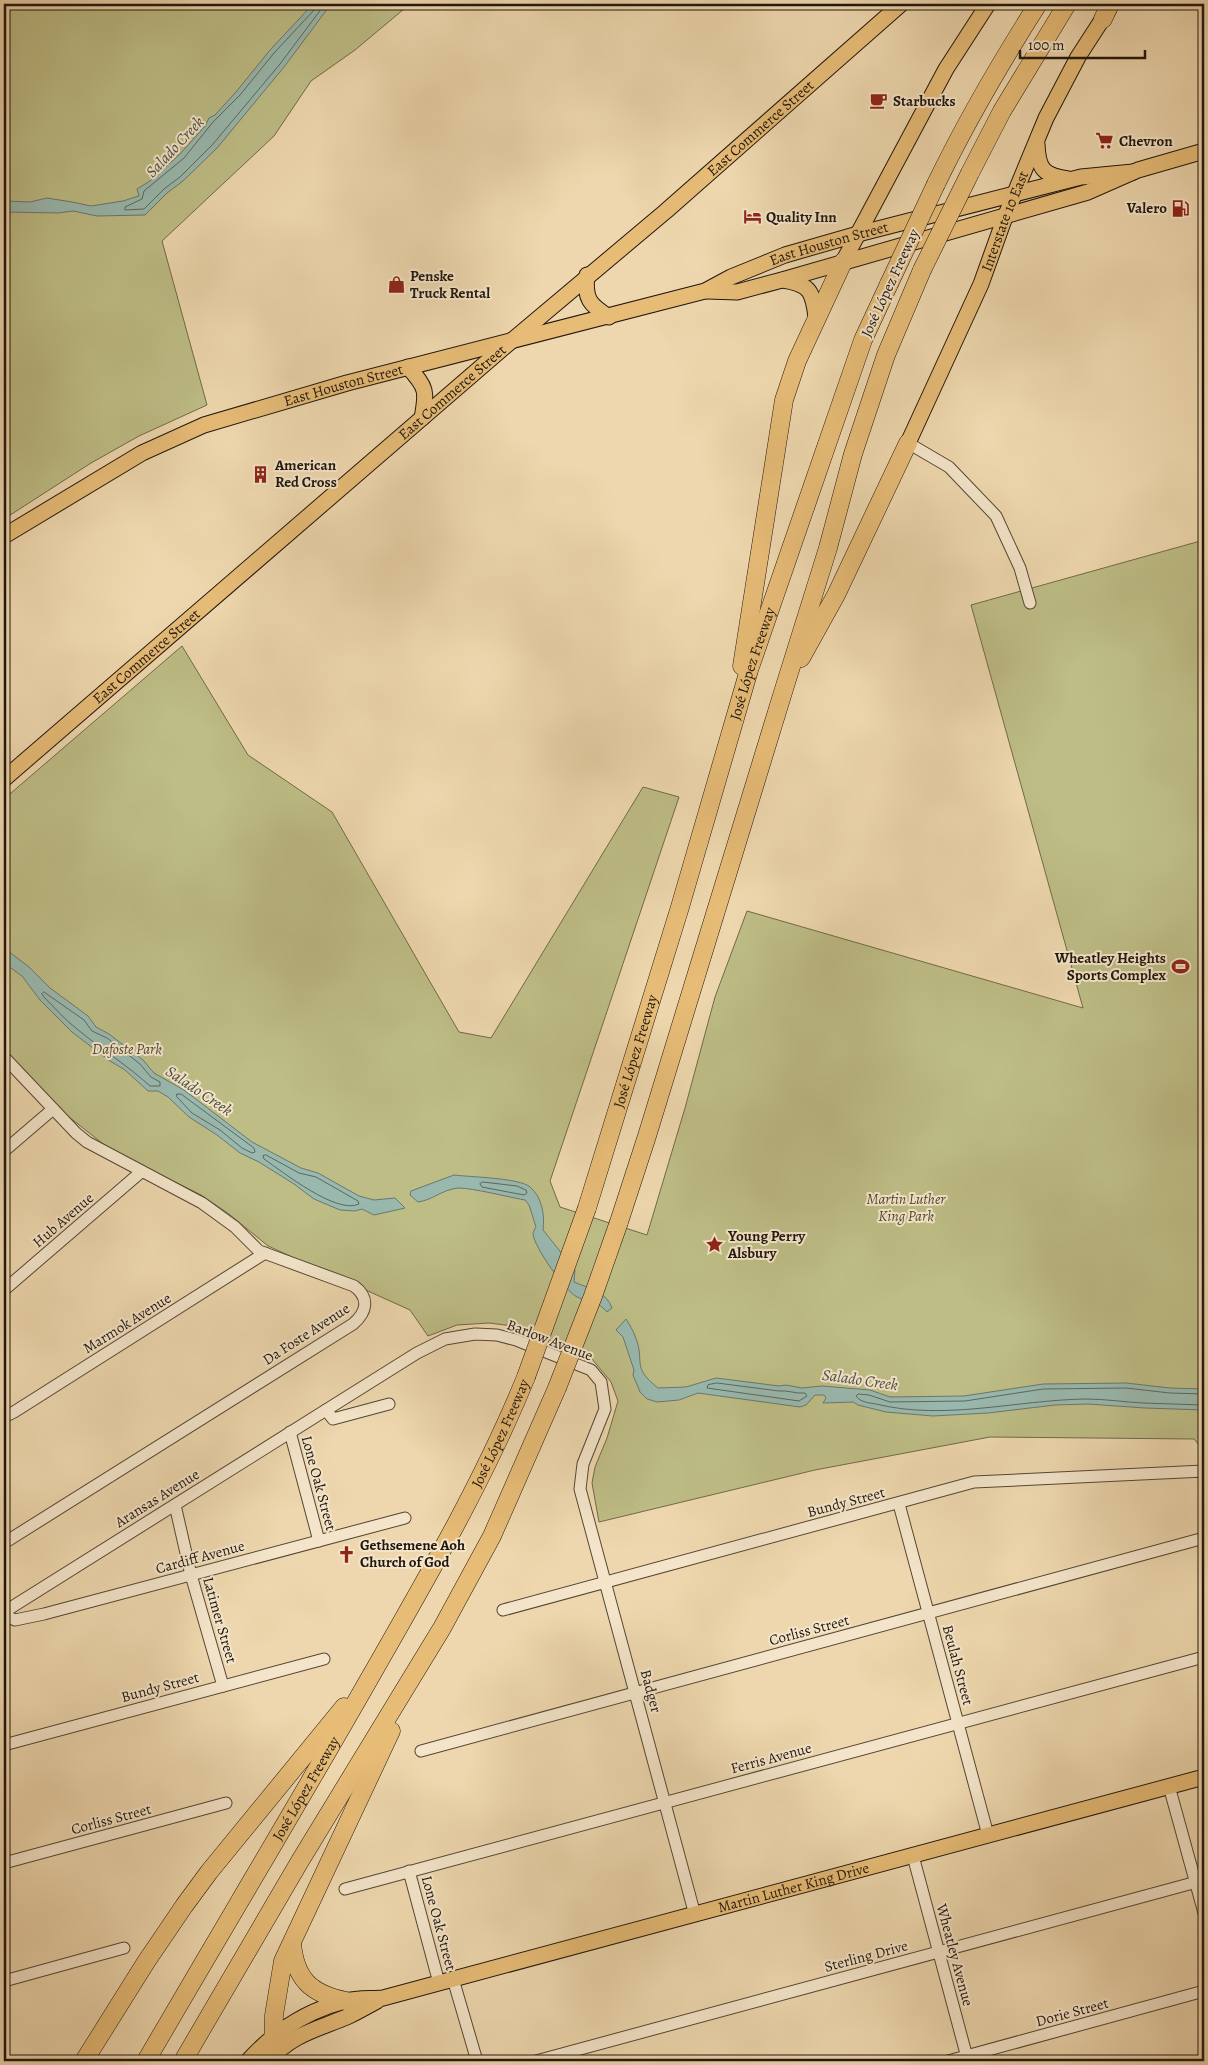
<svg xmlns="http://www.w3.org/2000/svg" width="1208" height="2065" font-family="Alegreya,serif">
<style>
.green{fill:#bebd86;stroke:#6f6a4a}
.water{fill:#99b9af;stroke:#69786e}
.lines{fill:none;stroke-linecap:round;stroke-linejoin:round}
.shore{stroke:#5c685e;stroke-width:1}
.minor-casing{stroke:#544635;stroke-width:13}
.major-casing{stroke:#20160d;stroke-width:17}
.highway-casing{stroke:#20160d;stroke-width:19}
.minor{stroke:#f4e5ca;stroke-width:11}
.major{stroke:#e7bc77;stroke-width:15}
.highway{stroke:#e7bc77;stroke-width:18}
.highway-bridge-casing{stroke:#20160d;stroke-width:19;stroke-linecap:butt}
.highway-bridge{stroke:#e7bc77;stroke-width:18}
.labels{text-anchor:middle;dominant-baseline:central;stroke-width:4;stroke-linejoin:round;paint-order:stroke}
.poi-label{font-size:15px;font-weight:bold;fill:#20160d;stroke:#f4e5ca;text-anchor:start}
.street-label{font-size:15px;fill:#20160d;stroke:#f4e5ca}
.park-label{font-size:15px;font-style:italic;fill:#4f4831;stroke:#f4e5ca}
.water-label{font-size:16px;font-style:italic;fill:#4a4f46;stroke:#f4e5ca}
</style>
<rect width="100%" height="100%" fill="#eed7ae"/>
<filter id="stains"><feTurbulence type="fractalNoise" baseFrequency=".004" numOctaves="4"/><feColorMatrix values="0 0 0 0 .2 0 0 0 0 .09 0 0 0 0 .02 0 0 0 .5 -.17"/></filter>
<radialGradient id="worn" r=".72"><stop offset=".6" stop-color="#630" stop-opacity="0"/><stop offset="1" stop-color="#630" stop-opacity=".3"/></radialGradient>
<!-- green -->
<g class="green">
<path d="M 4,4 L 410,4 L 355,50 L 311,81 L 274,136 L 162,241 L 207,405 L 139,436 L 91,463 L 4,519 Z"/>
<path d="M 1204,540 L 1204,1451 L 1194,1439 L 990,1437 L 815,1470 L 599,1522 L 592,1483 L 595,1467 L 607,1438 L 618,1401 L 611,1382 L 592,1359 L 521,1327 L 489,1323 L 457,1325 L 428,1336 L 410,1310 L 268,1246 L 229,1214 L 201,1195 L 112,1151 L 64,1113 L 4,1049 L 4,799 L 182,646 L 248,755 L 332,812 L 459,1032 L 491,1038 L 643,787 L 679,797 L 550,1181 L 560,1207 L 647,1235 L 685,1108 L 715,997 L 747,911 L 1083,1008 L 971,605 Z"/>
</g>
<!-- water -->
<g class="water">
<path d="M 313,4 L 331,4 L 284,67 L 217,148 L 183,181 L 167,193 L 145,215 L 97,216 L 73,211 L 58,213 L 4,212 L 4,201 L 30,202 L 47,198 L 72,202 L 91,206 L 123,201 L 139,196 L 137,189 L 150,181 L 180,154 L 205,126 L 209,118 L 215,115 L 236,92 L 270,50 Z"/>
<path d="M 4,948 L 29,967 L 50,988 L 88,1016 L 96,1027 L 109,1034 L 143,1060 L 154,1073 L 184,1090 L 252,1142 L 301,1168 L 318,1173 L 359,1196 L 374,1200 L 395,1198 L 405,1208 L 374,1215 L 362,1209 L 355,1211 L 340,1210 L 314,1199 L 294,1184 L 259,1162 L 240,1153 L 217,1135 L 189,1117 L 168,1097 L 158,1091 L 148,1091 L 125,1070 L 110,1061 L 72,1032 L 40,1000 L 22,976 L 4,963 Z"/>
<path d="M 454,1175 C 470,1177 520,1178 530,1187 C 542,1197 545,1215 543,1230 L 575,1270 L 574,1282 C 588,1288 607,1292 612,1308 L 607,1312 C 598,1301 589,1302 577,1297 C 566,1292 534,1247 533,1234 C 533,1232 535,1229 536,1227 L 529,1205 L 525,1200 C 508,1197 473,1188 458,1188 C 441,1190 433,1200 418,1202 L 410,1195 L 411,1191 Z"/>
<path d="M 626,1319 C 629,1324 633,1330 635,1336 C 646,1362 630,1366 658,1388 L 686,1387 L 716,1378 L 779,1386 L 786,1385 L 802,1388 L 822,1386 L 870,1390 L 890,1397 L 964,1396 L 1043,1384 L 1126,1383 L 1170,1388 L 1204,1389 L 1204,1410 L 1145,1408 L 1088,1404 L 1055,1405 L 988,1413 L 933,1416 L 886,1412 L 858,1405 L 853,1402 L 823,1403 L 826,1398 L 824,1395 L 815,1395 L 806,1405 L 800,1407 L 698,1393 L 679,1400 L 657,1402 L 647,1399 L 640,1392 L 633,1375 L 634,1370 L 623,1337 L 616,1330 Z"/>
</g>
<g class="lines">
<!-- shore -->
<g class="shore">
<path d="M 317,4 L 315,9 L 274,53 L 240,95 L 213,122 L 184,158 L 144,191 L 142,199 L 125,207 L 125,210 L 144,209 L 164,189 L 180,177 L 213,144 L 280,64 L 325,4"/>
<path d="M 44,992 L 84,1020 L 92,1031 L 107,1038 L 140,1064 L 151,1077 L 160,1082 L 160,1086 L 150,1086 C 127,1065 101,1049 77,1029 C 65,1020 54,1007 44,997 L 42,994 Z"/>
<path d="M 177,1094 L 181,1094 L 254,1148 L 255,1152 L 252,1153 L 242,1148 L 220,1130 L 192,1113 L 177,1097 Z"/>
<path d="M 266,1155 L 299,1173 L 316,1177 L 358,1201 L 359,1204 C 337,1215 283,1172 264,1159 L 263,1156 Z"/>
<path d="M 483,1182 L 517,1186 L 526,1190 L 527,1193 L 524,1195 L 482,1187 L 480,1184 Z"/>
<path d="M 717,1383 L 779,1391 C 788,1390 796,1394 805,1393 L 807,1396 L 799,1401 L 707,1388 L 708,1385 Z"/>
<path d="M 1204,1394 L 1170,1393 L 1126,1388 L 1043,1389 L 965,1401 L 890,1402 L 869,1395 L 858,1394 L 856,1396 C 860,1402 869,1403 876,1404 C 945,1421 1016,1400 1086,1399 C 1105,1399 1124,1402 1143,1403 C 1163,1404 1184,1404 1204,1405"/>
</g>
<defs>
<g id="minor">
<path d="M 908,443 L 949,467 L 996,516 L 1020,568 L 1030,603"/>
<path d="M 4,1057 L 76,1133 L 87,1142 L 202,1203 L 235,1227 L 259,1251 L 354,1286 C 370,1298 367,1312 353,1324 L 4,1543"/>
<path d="M 4,1151 L 53,1109"/>
<path d="M 4,1290 L 141,1172"/>
<path d="M 389,1404 L 333,1419 L 326,1410 L 417,1353 L 445,1339 L 475,1334 L 497,1335 L 516,1340 L 591,1370 L 601,1382 L 605,1409 L 583,1464 L 580,1489 L 695,1915"/>
<path d="M 4,1417 L 14,1412 L 265,1253"/>
<path d="M 290,1432 L 319,1541"/>
<path d="M 899,1504 L 988,1835"/>
<path d="M 175,1505 L 191,1575 L 223,1686"/>
<path d="M 503,1610 L 974,1482 L 1204,1471 L 1204,1474"/>
<path d="M 4,1612 L 326,1410"/>
<path d="M 4,1615 L 15,1620 L 44,1614 L 405,1518"/>
<path d="M 4,1745 L 324,1659"/>
<path d="M 421,1751 L 1204,1538"/>
<path d="M 1169,1786 L 1204,1913"/>
<path d="M 913,1856 L 968,2061"/>
<path d="M 4,1863 L 226,1803"/>
<path d="M 409,1871 L 439,1983"/>
<path d="M 345,1889 L 1204,1657"/>
<path d="M 453,1979 L 477,2061"/>
<path d="M 4,1981 L 124,1948"/>
<path d="M 536,2061 L 1204,1880"/>
<path d="M 948,2061 L 1204,1991"/>
</g>
<g id="major">
<path d="M 1037,144 C 1038,170 1044,175 1068,179"/>
<path d="M 843,262 L 946,69 L 988,4"/>
<path d="M 587,275 C 584,299 590,305 609,317"/>
<path d="M 783,280 C 810,284 813,292 816,317"/>
<path d="M 707,291 L 737,292 L 782,280 L 1088,192 L 1138,170 L 1204,151"/>
<path d="M 408,367 C 427,388 427,391 422,418"/>
<path id="s1" d="M 908,443 L 981,284 L 1005,217 L 1046,118 L 1078,57 L 1109,9"/>
<path id="s2" d="M 4,536 L 142,453 L 204,425 L 347,383 L 705,291 L 731,277 L 785,255 L 858,234 L 1081,177 L 1133,172"/>
<path id="s3" d="M 4,779 L 509,343 L 666,211 L 901,4"/>
<path id="s4" d="M 248,2061 C 274,2032 306,2011 345,2001 C 357,1998 371,1999 383,1998 L 1204,1777"/>
<path d="M 268,2061 C 294,2033 316,2030 349,2016 C 359,2011 368,2006 377,2001"/>
</g>
<g id="highway">
<path d="M 1103,19 L 1110,4"/>
<path d="M 970,173 L 1002,111 L 1067,4"/>
<path d="M 936,184 C 966,122 1001,62 1038,4"/>
<path d="M 801,658 L 836,595 L 908,443"/>
<path d="M 742,666 L 784,400 L 797,361 L 843,262"/>
<path id="s5" d="M 587,1208 L 680,907 L 749,670 L 863,340 L 889,284"/>
<path d="M 619,1222 L 647,1136 L 784,689 L 828,548 L 853,454 L 886,355 L 922,270"/>
<path d="M 292,1943 C 295,1979 311,1994 346,2001"/>
<path d="M 273,2056 L 274,2015 L 283,1961 L 391,1731"/>
<path d="M 84,2061 L 146,1962 L 184,1906 L 209,1872 L 344,1707"/>
<path id="s6" d="M 146,2061 C 221,1932 298,1804 372,1674 C 427,1578 484,1480 526,1377"/>
<path d="M 183,2061 L 300,1861 L 442,1628 L 492,1536 L 557,1388"/>
</g>
</defs>
<!-- minor casing -->
<use href="#minor" class="minor-casing"/>
<!-- major casing -->
<use href="#major" class="major-casing"/>
<!-- highway casing -->
<use href="#highway" class="highway-casing"/>
<!-- minor -->
<use href="#minor" class="minor"/>
<!-- major -->
<use href="#major" class="major"/>
<!-- highway -->
<use href="#highway" class="highway"/>
<defs>
<g id="highway-bridge">
<path d="M 922,270 L 970,173"/>
<path d="M 889,284 L 936,184"/>
<path d="M 526,1377 L 587,1208"/>
<path d="M 557,1388 L 593,1296 L 619,1222"/>
</g>
</defs>
<!-- highway-bridge casing -->
<use href="#highway-bridge" class="highway-bridge-casing"/>
<!-- highway-bridge -->
<use href="#highway-bridge" class="highway-bridge"/>
</g>
<!-- icons -->
<defs>
<symbol id="cafe-bare" viewBox="-9 -9 18 18"><path d="M-5.5-4.5H6V0H3Q3 3.5 0 3.5H-2.5Q-5.5 3.5-5.5 0ZM3-3.2v2h1.7v-2ZM-6 4.5H4V6H-6Z" fill="#8f2418" stroke="#f4e5ca" stroke-width="2.5" paint-order="stroke"/></symbol>
<symbol id="supermarket-bare" viewBox="-9 -9 18 18"><path d="M-6-5.5h2.5l.6 2H6L4.5 2H-2.5L-4.4-4H-6ZM-1.5 3.2a1.3 1.3 0 1 0 .1 0ZM3 3.2a1.3 1.3 0 1 0 .1 0Z" fill="#8f2418" stroke="#f4e5ca" stroke-width="2.5" paint-order="stroke"/></symbol>
<symbol id="fuel-bare" viewBox="-9 -9 18 18"><path d="M-5.5-6h7V0h2V4h1.3V-2.5L3-4.5l.8-.8L6-3V5H2.5V1h-1V6h-7ZM-4.2-4.7v3.2H.2V-4.7Z" fill="#8f2418" stroke="#f4e5ca" stroke-width="2.5" paint-order="stroke"/></symbol>
<symbol id="hotel-bare" viewBox="-9 -9 18 18"><path d="M-6-4.5h1.5V1H6V5H4.5V3h-9V5H-6ZM-4 0a1.8 1.8 0 1 1 3.6 0ZM.5 0V-2.5h3Q6-2.5 6 0Z" fill="#8f2418" stroke="#f4e5ca" stroke-width="2.5" paint-order="stroke"/></symbol>
<symbol id="shop-bare" viewBox="-9 -9 18 18"><path d="M-5-2.5h2.3a2.7 3.5 0 0 1 5.4 0H5L5.5 6h-11ZM-1.5-2.5h3a1.5 2.3 0 0 0-3 0Z" fill="#8f2418" stroke="#f4e5ca" stroke-width="2.5" paint-order="stroke"/></symbol>
<symbol id="building-bare" viewBox="-9 -9 18 18"><path d="M-4-6H4V6H1V3H-1V6H-4ZM-2.5-4.3h1.7v1.8h-1.7ZM.8-4.3h1.7v1.8H.8ZM-2.5-1h1.7V.8h-1.7ZM.8-1h1.7V.8H.8Z" fill="#8f2418" stroke="#f4e5ca" stroke-width="2.5" paint-order="stroke"/></symbol>
<symbol id="stadium-bare" viewBox="-9 -9 18 18"><path d="M0-5a6.5 5 0 1 0 0 10a6.5 5 0 1 0 0-10ZM-3.5-1.8h7v3.6h-7Z" fill="#8f2418" stroke="#f4e5ca" stroke-width="2.5" paint-order="stroke"/></symbol>
<symbol id="sight-bare" viewBox="-9 -9 18 18"><path d="M0-6L1.8-2.2L6-1.7L2.9 1.2L3.7 5.4L0 3.3L-3.7 5.4L-2.9 1.2L-6-1.7L-1.8-2.2Z" fill="#8f2418" stroke="#f4e5ca" stroke-width="2.5" paint-order="stroke"/></symbol>
<symbol id="church-bare" viewBox="-9 -9 18 18"><path d="M-1.2-6h2.4v3.5h3.3v2.4h-3.3V6h-2.4V-.1h-3.3v-2.4h3.3Z" fill="#8f2418" stroke="#f4e5ca" stroke-width="2.5" paint-order="stroke"/></symbol>
</defs>
<g fill-rule="evenodd">
<use href="#cafe-bare" x="866" y="88" width="25" height="25"/>
<use href="#supermarket-bare" x="1092" y="128" width="25" height="25"/>
<use href="#fuel-bare" x="1168" y="196" width="25" height="25"/>
<use href="#hotel-bare" x="740" y="204" width="25" height="25"/>
<use href="#shop-bare" x="384" y="272" width="25" height="25"/>
<use href="#building-bare" x="248" y="462" width="25" height="25"/>
<use href="#stadium-bare" x="1168" y="954" width="25" height="25"/>
<use href="#sight-bare" x="702" y="1232" width="25" height="25"/>
<use href="#church-bare" x="334" y="1542" width="25" height="25"/>
</g>
<g class="labels">
<!-- poi labels -->
<g class="poi-label">
<text x="893" y="101">Starbucks</text>
<text x="1119" y="141">Chevron</text>
<text x="1167" y="208" text-anchor="end">Valero</text>
<text x="766" y="217">Quality Inn</text>
<text x="410" y="276">Penske<tspan x="410" dy="17">Truck Rental</tspan></text>
<text x="275" y="465">American<tspan x="275" dy="17">Red Cross</tspan></text>
<text x="1166" y="958" text-anchor="end">Wheatley Heights<tspan x="1166" dy="17">Sports Complex</tspan></text>
<text x="728" y="1236">Young Perry<tspan x="728" dy="17">Alsbury</tspan></text>
<text x="360" y="1545">Gethsemene Aoh<tspan x="360" dy="17">Church of God</tspan></text>
</g>
<!-- street labels -->
<g class="street-label">
<text stroke="none"><textPath href="#s3" startOffset="998">East Commerce Street</textPath></text>
<text stroke="none"><textPath href="#s1" startOffset="242">Interstate 10 East</textPath></text>
<text stroke="none"><textPath href="#s2" startOffset="881">East Houston Street</textPath></text>
<text transform="translate(890 283) rotate(-65)">José López Freeway</text>
<text stroke="none"><textPath href="#s2" startOffset="374">East Houston Street</textPath></text>
<text stroke="none"><textPath href="#s3" startOffset="592">East Commerce Street</textPath></text>
<text stroke="none"><textPath href="#s3" startOffset="188">East Commerce Street</textPath></text>
<text stroke="none"><textPath href="#s5" startOffset="569">José López Freeway</textPath></text>
<text stroke="none"><textPath href="#s5" startOffset="164">José López Freeway</textPath></text>
<text transform="translate(63 1220) rotate(-41)">Hub Avenue</text>
<text transform="translate(127 1323) rotate(-32)">Marmok Avenue</text>
<text transform="translate(306 1334) rotate(-33)">Da Foste Avenue</text>
<text transform="translate(550 1340) rotate(21)">Barlow Avenue</text>
<text stroke="none"><textPath href="#s6" startOffset="721">José López Freeway</textPath></text>
<text transform="translate(319 1483) rotate(75)">Lone Oak Street</text>
<text transform="translate(157 1498) rotate(-32)">Aransas Avenue</text>
<text transform="translate(846 1502) rotate(-15)">Bundy Street</text>
<text transform="translate(200 1557) rotate(-15)">Cardiff Avenue</text>
<text transform="translate(220 1620) rotate(74)">Latimer Street</text>
<text transform="translate(809 1630) rotate(-15)">Corliss Street</text>
<text transform="translate(958 1665) rotate(75)">Beulah Street</text>
<text transform="translate(160 1687) rotate(-15)">Bundy Street</text>
<text transform="translate(651 1691) rotate(75)">Badger</text>
<text transform="translate(771 1758) rotate(-15)">Ferris Avenue</text>
<text stroke="none"><textPath href="#s6" startOffset="316">José López Freeway</textPath></text>
<text transform="translate(111 1819) rotate(-15)">Corliss Street</text>
<text stroke="none"><textPath href="#s4" startOffset="579">Martin Luther King Drive</textPath></text>
<text transform="translate(439 1923) rotate(75)">Lone Oak Street</text>
<text transform="translate(955 1955) rotate(75)">Wheatley Avenue</text>
<text transform="translate(866 1956) rotate(-15)">Sterling Drive</text>
<text transform="translate(1072 2012) rotate(-15)">Dorie Street</text>
</g>
<!-- park labels -->
<g class="park-label">
<text x="127" y="1049">Dafoste Park</text>
<text x="906" y="1199">Martin Luther<tspan x="906" dy="17">King Park</tspan></text>
</g>
<!-- water labels -->
<g class="water-label">
<text transform="translate(175 147) rotate(-47)">Salado Creek</text>
<text transform="translate(199 1091) rotate(34)">Salado Creek</text>
<text transform="translate(860 1380) rotate(8)">Salado Creek</text>
</g>
</g>
<!-- margin -->
<rect width="1208" height="2065" fill="none" stroke="#eed7ae" stroke-width="20"/>
<rect x="5" y="5" width="1198" height="2055" fill="none" stroke="#20160d" stroke-width="2.5"/>
<rect x="10" y="10" width="1188" height="2045" fill="none" stroke="#20160d"/>
<!-- scale -->
<path d="M1020 50v8h125v-8" fill="none" stroke="#20160d" stroke-width="2.5"/>
<text x="1028" y="50" font-size="15" fill="#20160d" stroke="#f4e5ca" stroke-width="4" paint-order="stroke">100 m</text>
<rect width="100%" height="100%" filter="url(#stains)"/>
<rect width="100%" height="100%" fill="url(#worn)"/>
</svg>
